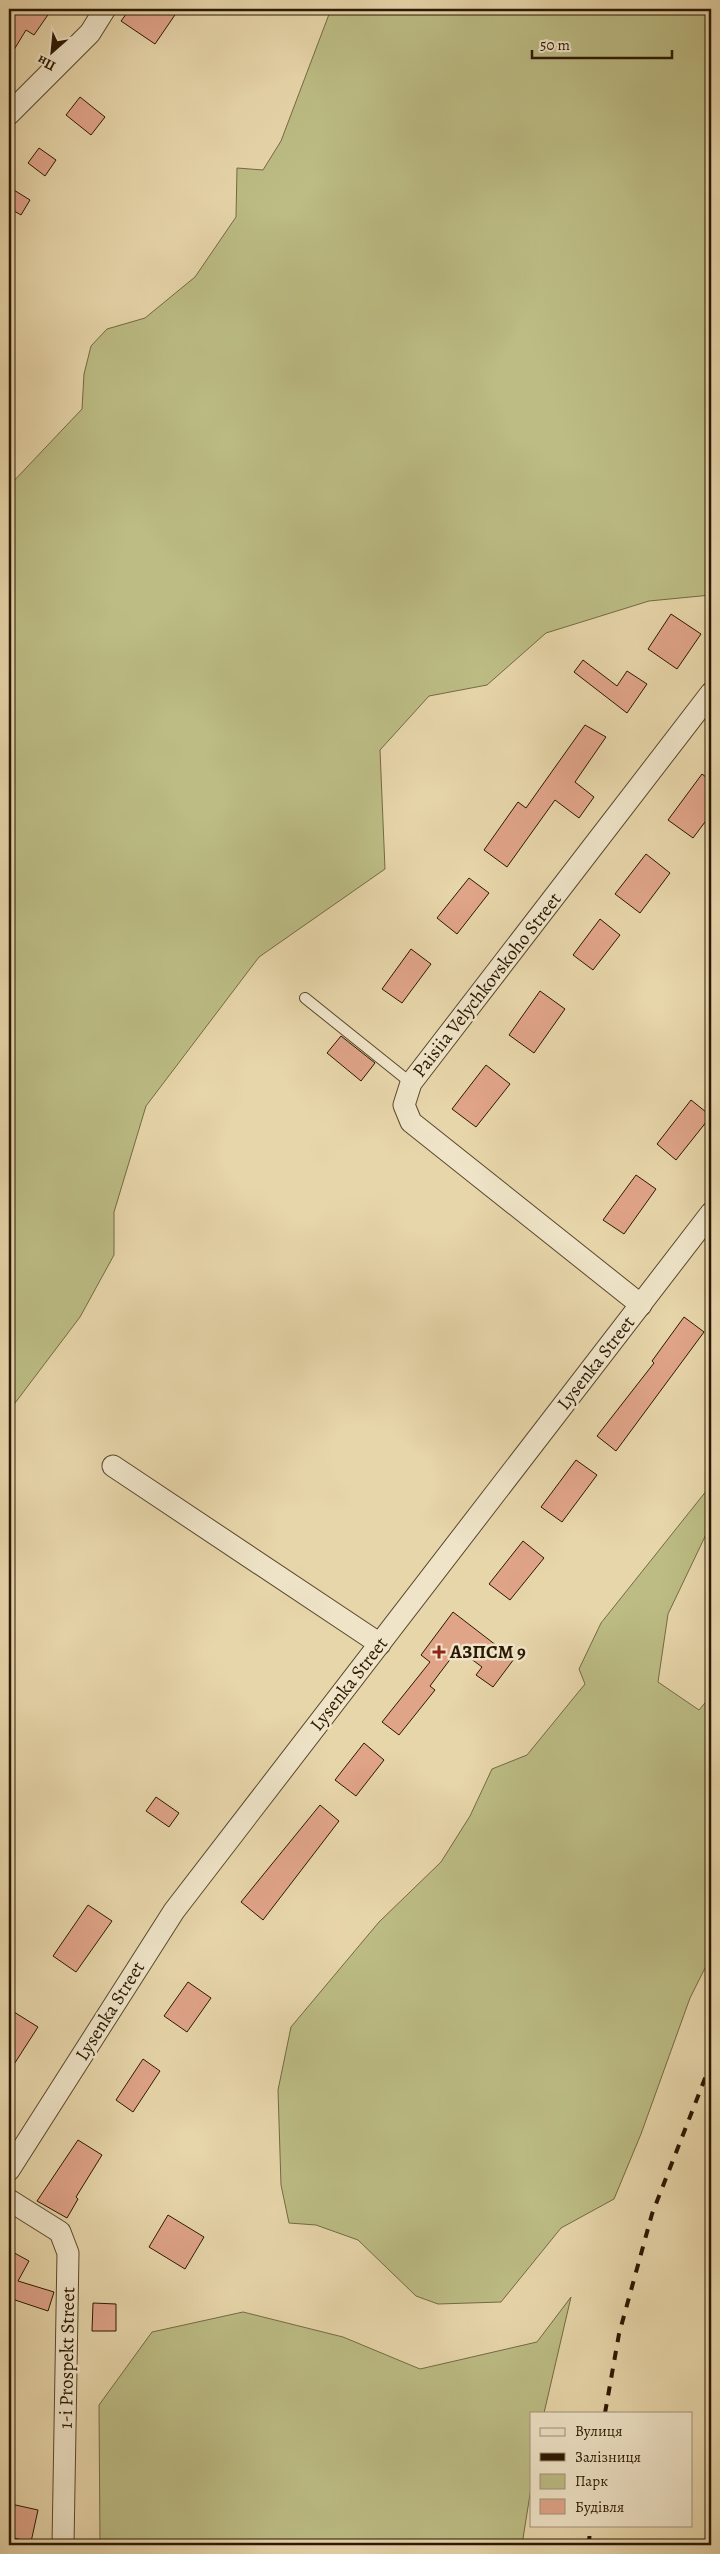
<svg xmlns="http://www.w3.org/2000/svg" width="720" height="2554" font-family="Alegreya,serif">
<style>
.green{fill:#bcbc84;stroke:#746a43}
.building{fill:#e0a489;stroke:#2b1802}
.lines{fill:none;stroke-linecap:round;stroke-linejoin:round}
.service-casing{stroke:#5a482c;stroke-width:12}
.minor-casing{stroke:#5a482c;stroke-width:23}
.service{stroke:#efe4c8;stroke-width:10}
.minor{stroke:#efe4c8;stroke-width:21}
.rail{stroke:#2b1802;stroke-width:4;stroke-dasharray:9 9;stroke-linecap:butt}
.poi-dot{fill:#8f2418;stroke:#efe4c8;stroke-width:2}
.labels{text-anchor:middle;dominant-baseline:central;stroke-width:5;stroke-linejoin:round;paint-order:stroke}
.street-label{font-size:19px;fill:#2b1802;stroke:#efe4c8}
.poi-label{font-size:19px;font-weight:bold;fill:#2b1802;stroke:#efe4c8;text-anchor:start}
</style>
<rect width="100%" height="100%" fill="#e7d6aa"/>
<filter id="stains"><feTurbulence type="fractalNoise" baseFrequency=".004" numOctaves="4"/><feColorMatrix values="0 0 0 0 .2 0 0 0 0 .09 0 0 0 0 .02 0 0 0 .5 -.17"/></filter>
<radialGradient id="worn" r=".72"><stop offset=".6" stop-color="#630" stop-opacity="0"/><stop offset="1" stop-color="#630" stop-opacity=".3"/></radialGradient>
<!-- green -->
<g class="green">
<path d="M 331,9 L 711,9 L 711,595 L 649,601 L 546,633 L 487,685 L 429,696 L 380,750 L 385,869 L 259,957 L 146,1106 L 114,1212 L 114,1255 L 80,1317 L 9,1411 L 9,486 L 82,409 L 84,374 L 91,346 L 107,329 L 145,318 L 195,277 L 236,217 L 237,168 L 263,170 L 281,141 Z"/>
<path d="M 711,1485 L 711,1524 L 668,1614 L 658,1682 L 699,1710 L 711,1696 L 711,1956 L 690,1998 L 641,2134 L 614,2199 L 561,2228 L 501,2302 L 438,2304 L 416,2296 L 358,2240 L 316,2225 L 289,2223 L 281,2185 L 278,2090 L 291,2027 L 379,1922 L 441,1862 L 470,1816 L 492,1769 L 527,1755 L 585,1684 L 579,1669 L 601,1623 Z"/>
<path d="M 571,2297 L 544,2413 L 531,2413 L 531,2488 L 522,2545 L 100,2545 L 99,2405 L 152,2332 L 243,2312 L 343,2337 L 420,2369 L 537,2342 Z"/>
</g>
<!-- building -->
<g class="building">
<path d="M 17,9 L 52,9 L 34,35 L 26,30 L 9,58 L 9,21 Z"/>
<path d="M 130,9 L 179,9 L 155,44 L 121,21 Z"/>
<path d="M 80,97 L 105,117 L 91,135 L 66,115 Z"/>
<path d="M 39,148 L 56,160 L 45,176 L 28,163 Z"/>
<path d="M 9,187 L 30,200 L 21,215 L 9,208 Z"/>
<path d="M 671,614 L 701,634 L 677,669 L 648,649 Z"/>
<path d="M 583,660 L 617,686 L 627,671 L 647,684 L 627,713 L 574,672 Z"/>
<path d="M 585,725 L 606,737 L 575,782 L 594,797 L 579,818 L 555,800 L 507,867 L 484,850 L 518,802 L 526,808 Z"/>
<path d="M 702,774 L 711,781 L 711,814 L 693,838 L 668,820 Z"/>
<path d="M 646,854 L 670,873 L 640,913 L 615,894 Z"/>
<path d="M 469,878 L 489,893 L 457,934 L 437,918 Z"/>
<path d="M 600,919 L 620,935 L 593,970 L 573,955 Z"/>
<path d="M 411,949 L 431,964 L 402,1003 L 382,989 Z"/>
<path d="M 540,991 L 565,1009 L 534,1053 L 509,1035 Z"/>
<path d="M 341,1036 L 375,1063 L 361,1081 L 327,1053 Z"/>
<path d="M 486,1065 L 510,1084 L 476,1127 L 452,1109 Z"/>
<path d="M 691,1100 L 711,1116 L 676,1160 L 657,1144 Z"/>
<path d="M 636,1175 L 656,1189 L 624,1234 L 603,1220 Z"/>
<path d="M 684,1317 L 704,1332 L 616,1451 L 597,1436 L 654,1363 L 652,1361 Z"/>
<path d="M 576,1460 L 597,1475 L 562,1522 L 541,1507 Z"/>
<path d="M 523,1541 L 544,1558 L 510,1600 L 489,1584 Z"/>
<path d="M 453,1612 L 514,1659 L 493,1687 L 476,1675 L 482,1667 L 458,1649 L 430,1686 L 435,1690 L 399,1735 L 382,1722 L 430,1662 L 421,1655 Z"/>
<path d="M 364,1743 L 384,1760 L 356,1796 L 335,1780 Z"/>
<path d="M 156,1797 L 179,1813 L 169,1827 L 146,1811 Z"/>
<path d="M 320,1805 L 339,1821 L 263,1920 L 241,1902 Z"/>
<path d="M 88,1905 L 112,1921 L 76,1972 L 53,1956 Z"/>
<path d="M 188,1982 L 211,1998 L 187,2032 L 164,2016 Z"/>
<path d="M 14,2012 L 38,2027 L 9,2072 L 9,2020 Z"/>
<path d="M 143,2059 L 160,2071 L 133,2112 L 116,2100 Z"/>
<path d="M 78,2140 L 102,2155 L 76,2197 L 78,2199 L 67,2218 L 37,2201 Z"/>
<path d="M 168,2215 L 204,2237 L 185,2269 L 149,2247 Z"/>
<path d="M 9,2250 L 29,2261 L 18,2281 L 54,2292 L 48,2311 L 9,2298 Z"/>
<path d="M 93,2303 L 116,2304 L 116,2331 L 92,2331 Z"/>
<path d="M 11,2504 L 38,2510 L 31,2542 L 9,2537 Z"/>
</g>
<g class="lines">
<defs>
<path id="service" d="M 305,998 L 411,1083"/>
<g id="minor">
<path d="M 9,114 L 90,33 L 105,9"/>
<path d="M 641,1305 L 411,1122 L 404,1105 L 411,1083 L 711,693"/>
<path d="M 113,1466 L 380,1644"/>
<path d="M 9,2170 L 174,1911 L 711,1213"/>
<path d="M 9,2200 L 60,2232 L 68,2253 L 63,2545"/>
</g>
</defs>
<!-- service casing -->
<use href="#service" class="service-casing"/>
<!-- minor casing -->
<use href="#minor" class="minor-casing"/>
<!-- service -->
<use href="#service" class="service"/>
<!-- minor -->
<use href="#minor" class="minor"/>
<!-- rail -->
<g class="rail">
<path d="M 605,2413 L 619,2334 L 652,2214 L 711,2063"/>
<path d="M 589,2545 L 590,2525"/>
</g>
</g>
<!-- markers -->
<path class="poi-dot" d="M436.5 1644.5h5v5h5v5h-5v5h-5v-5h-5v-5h5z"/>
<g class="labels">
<!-- street labels -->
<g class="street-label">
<text transform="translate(487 985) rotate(-52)">Paisiia Velychkovskoho Street</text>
<text transform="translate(596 1363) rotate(-52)">Lysenka Street</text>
<text transform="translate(349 1684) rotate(-52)">Lysenka Street</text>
<text transform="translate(110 2011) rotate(-58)">Lysenka Street</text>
<text transform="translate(67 2358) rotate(-89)">1-i Prospekt Street</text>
</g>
<!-- poi labels -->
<g class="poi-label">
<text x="450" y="1652">АЗПСМ 9</text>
</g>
</g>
<!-- margin -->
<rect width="720" height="2554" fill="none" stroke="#e7d6aa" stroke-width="30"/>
<rect x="10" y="10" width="700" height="2534" fill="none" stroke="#2b1802" stroke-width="2.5"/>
<rect x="15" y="15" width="690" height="2524" fill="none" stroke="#2b1802"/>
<!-- legend -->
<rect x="530" y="2412" width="162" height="115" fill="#efe4c8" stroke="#a19279"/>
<rect x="540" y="2428" width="25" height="8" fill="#efe4c8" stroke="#a19279"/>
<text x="575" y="2436" font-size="15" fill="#2b1802">Вулиця</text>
<rect x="540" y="2453" width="25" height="8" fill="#2b1802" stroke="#a19279"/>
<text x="575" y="2462" font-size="15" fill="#2b1802">Залізниця</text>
<rect x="540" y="2474" width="25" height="15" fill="#bcbc84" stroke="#a19279"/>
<text x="575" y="2486" font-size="15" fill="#2b1802">Парк</text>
<rect x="540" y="2499" width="25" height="15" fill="#e0a489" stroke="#a19279"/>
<text x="575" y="2512" font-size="15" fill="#2b1802">Будівля</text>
<!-- north arrow -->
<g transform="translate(52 52) rotate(207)" stroke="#efe4c8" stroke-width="4" paint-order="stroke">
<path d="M0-4L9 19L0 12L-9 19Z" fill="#2b1802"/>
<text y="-8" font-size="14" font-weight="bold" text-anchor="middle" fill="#2b1802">Пн</text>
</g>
<!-- scale -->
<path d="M532 50v8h140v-8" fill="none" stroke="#2b1802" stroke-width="2.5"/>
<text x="540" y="50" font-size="15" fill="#2b1802" stroke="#efe4c8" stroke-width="4" paint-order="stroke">50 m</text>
<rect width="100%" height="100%" filter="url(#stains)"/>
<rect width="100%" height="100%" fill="url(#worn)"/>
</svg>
